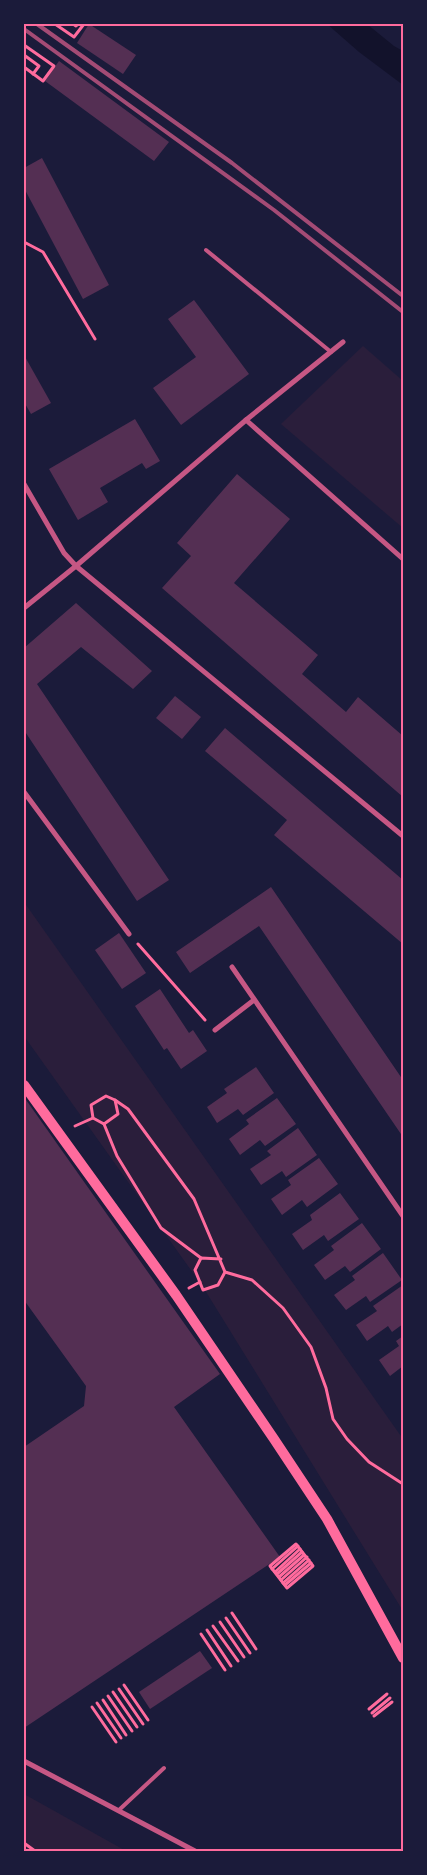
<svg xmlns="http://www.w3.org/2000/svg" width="427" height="1875" font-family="'Public Sans',sans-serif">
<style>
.green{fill:#2a1e3b}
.water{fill:#12122b}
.building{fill:#542f53}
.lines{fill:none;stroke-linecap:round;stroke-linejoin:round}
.path{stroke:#ff6b9d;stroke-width:3}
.service{stroke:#c65784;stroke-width:4}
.minor{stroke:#c65784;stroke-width:5}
.secondary{stroke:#ff6b9d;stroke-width:10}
.rail{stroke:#a44b75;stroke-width:4}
.neatline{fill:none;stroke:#ff6b9d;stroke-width:2}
</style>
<rect width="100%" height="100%" fill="#1b1b3a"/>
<!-- green -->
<g class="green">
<path d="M 363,346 L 403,381 L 403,528 L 281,424 Z"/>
<path d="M 24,902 L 403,1439 L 403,1611 L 203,1287 L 24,1036 Z"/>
<path d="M 24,1794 L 126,1851 L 24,1851 Z"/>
</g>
<!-- water -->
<path class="water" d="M 327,24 L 367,24 L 394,46 L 403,51 L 403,85 L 359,52 Z"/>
<!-- building -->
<g class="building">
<path d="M 89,24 L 136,55 L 123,74 L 77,43 Z"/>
<path d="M 59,61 L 169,142 L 154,161 L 45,81 Z"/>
<path d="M 42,158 L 109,285 L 83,299 L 24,188 L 24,168 Z"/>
<path d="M 194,300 L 249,374 L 181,425 L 153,388 L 196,357 L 168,319 Z"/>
<path d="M 24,355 L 51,403 L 31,414 L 24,402 Z"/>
<path d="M 135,419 L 160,461 L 146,469 L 142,463 L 100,488 L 108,502 L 78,520 L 49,469 Z"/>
<path d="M 237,474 L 290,519 L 234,583 L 318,655 L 302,674 L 346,712 L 358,697 L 403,736 L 403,797 L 162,588 L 191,556 L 177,543 Z"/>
<path d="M 76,603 L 152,671 L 133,689 L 81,647 L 37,684 L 169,880 L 137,901 L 24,730 L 24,648 Z"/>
<path d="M 175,696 L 201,717 L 182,739 L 156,718 Z"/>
<path d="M 225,728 L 403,880 L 403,944 L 274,835 L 287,820 L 205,751 Z"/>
<path d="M 271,887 L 403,1080 L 403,1137 L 259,926 L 190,973 L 176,952 Z"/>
<path d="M 119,933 L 146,973 L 122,989 L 95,950 Z"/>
<path d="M 160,989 L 189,1033 L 193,1030 L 207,1051 L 181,1069 L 167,1048 L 164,1050 L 135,1006 Z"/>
<path d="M 256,1067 L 274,1093 L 243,1115 L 238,1109 L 217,1123 L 207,1107 L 227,1093 L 224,1089 Z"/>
<path d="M 24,1097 L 220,1374 L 174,1407 L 280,1557 L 24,1728 L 24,1447 L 84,1406 L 86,1386 L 24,1300 Z"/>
<path d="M 277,1098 L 296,1124 L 265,1146 L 260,1140 L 240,1155 L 229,1139 L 249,1124 L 246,1120 Z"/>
<path d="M 298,1128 L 317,1155 L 286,1177 L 282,1171 L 261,1185 L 250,1169 L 271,1155 L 267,1151 Z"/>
<path d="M 319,1158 L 338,1184 L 307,1207 L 302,1200 L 282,1215 L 271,1199 L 291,1185 L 288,1180 Z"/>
<path d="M 340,1193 L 359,1219 L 328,1241 L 324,1235 L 303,1250 L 292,1234 L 312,1220 L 310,1215 Z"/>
<path d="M 362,1223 L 381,1249 L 350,1272 L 345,1266 L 325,1280 L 314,1265 L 334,1250 L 331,1246 Z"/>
<path d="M 383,1253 L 402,1280 L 370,1302 L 366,1296 L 346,1310 L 334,1295 L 355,1280 L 352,1276 Z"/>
<path d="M 403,1285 L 403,1324 L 392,1332 L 388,1326 L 367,1341 L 356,1325 L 377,1311 L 373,1306 Z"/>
<path d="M 403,1336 L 403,1366 L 390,1376 L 379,1360 L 399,1346 L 396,1341 Z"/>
<path d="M 200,1651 L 212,1668 L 150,1709 L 139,1692 Z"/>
</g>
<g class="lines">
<!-- path -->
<g class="path">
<path d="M 55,24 L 74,37 L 84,24"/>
<path d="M 73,24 L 76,26 L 78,24"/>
<path d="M 24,45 L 54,66 L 43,81 L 24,67"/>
<path d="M 24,55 L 39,66 L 33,74"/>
<path d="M 24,242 L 43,252 L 95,339"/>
<path d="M 138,944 L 205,1020"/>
<path d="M 106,1096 L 115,1100 L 118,1114 L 104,1124 L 93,1118 L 91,1105 Z"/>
<path d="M 115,1100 L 128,1109 L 194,1199 L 225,1272 L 218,1285 L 203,1290 L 195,1270 L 201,1258 L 221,1259"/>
<path d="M 104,1124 L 117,1156 L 161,1228 L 201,1258"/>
<path d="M 75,1126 L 93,1118"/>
<path d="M 225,1272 L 252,1280 L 283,1308 L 311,1347 L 326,1388 L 333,1419 L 347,1439 L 369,1462 L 403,1484"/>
<path d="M 189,1288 L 200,1282"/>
<path d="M 296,1544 L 313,1566 L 287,1588 L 270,1566 Z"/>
<path d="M 272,1569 L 298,1546"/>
<path d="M 275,1572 L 300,1549"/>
<path d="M 277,1574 L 302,1552"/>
<path d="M 279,1577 L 304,1555"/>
<path d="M 281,1580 L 307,1557"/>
<path d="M 283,1583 L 309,1560"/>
<path d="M 285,1585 L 311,1563"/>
<path d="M 232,1613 L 256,1649"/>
<path d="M 226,1618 L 250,1653"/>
<path d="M 220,1622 L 244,1657"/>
<path d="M 213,1626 L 238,1661"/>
<path d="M 207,1630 L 231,1666"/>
<path d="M 201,1634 L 225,1670"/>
<path d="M 124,1685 L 148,1720"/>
<path d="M 119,1689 L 143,1724"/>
<path d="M 113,1692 L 137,1727"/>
<path d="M 108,1696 L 132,1731"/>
<path d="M 103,1700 L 126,1735"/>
<path d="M 97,1703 L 121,1738"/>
<path d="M 92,1707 L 116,1742"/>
<path d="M 369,1709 L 387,1694"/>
<path d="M 372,1713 L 390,1698"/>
<path d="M 374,1716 L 392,1702"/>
<path d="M 24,1843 L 35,1851"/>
</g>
<!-- service -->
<g class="service">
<path d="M 206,250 L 331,352"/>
<path d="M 119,1810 L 164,1768"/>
</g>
<!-- minor -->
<g class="minor">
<path d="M 246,420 L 403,559"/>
<path d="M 24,484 L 64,553 L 76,566 L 403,836"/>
<path d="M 24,608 L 76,566 L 246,420 L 343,342"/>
<path d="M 24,792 L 129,934"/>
<path d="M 232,967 L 403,1216"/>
<path d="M 215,1030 L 254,1000"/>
<path d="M 24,1761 L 195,1851"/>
</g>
<!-- secondary -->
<path class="secondary" d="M 24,1085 L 176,1295 L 274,1439 L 327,1519 L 403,1658"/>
<!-- rail -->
<g class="rail">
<path d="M 37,24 L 232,163 L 403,296"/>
<path d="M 24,29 L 274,210 L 403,312"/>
</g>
</g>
<!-- border -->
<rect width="427" height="1875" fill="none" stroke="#1b1b3a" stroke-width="50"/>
<rect x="25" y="25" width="377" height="1825" class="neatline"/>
</svg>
